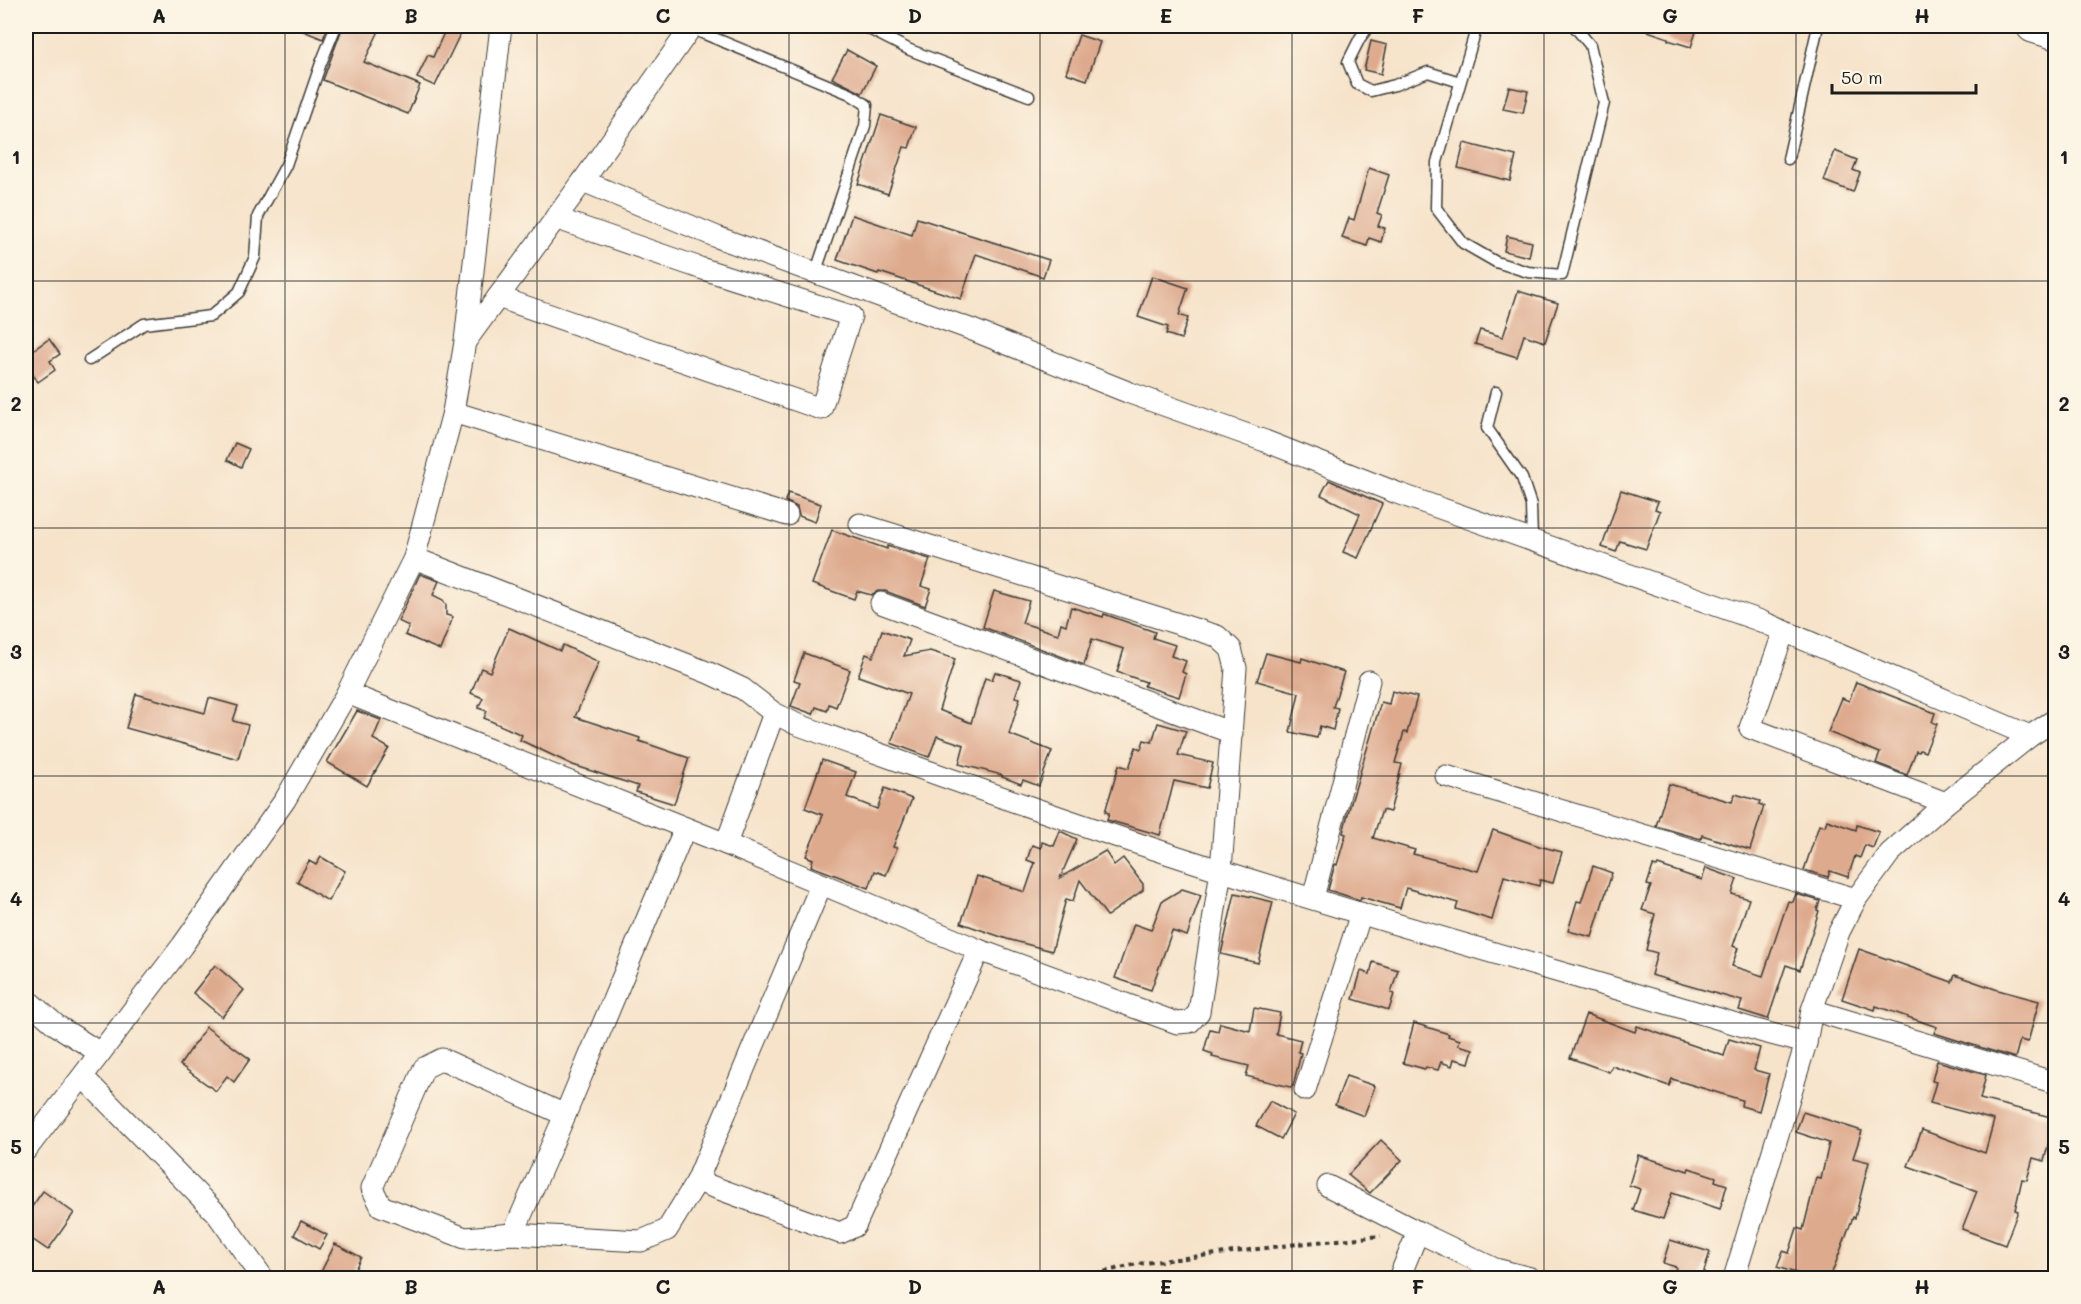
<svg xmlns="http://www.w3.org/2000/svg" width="2081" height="1304" font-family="Mali,sans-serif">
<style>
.building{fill:#deaa8e}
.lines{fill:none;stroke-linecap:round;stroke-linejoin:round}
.service-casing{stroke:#3d3a36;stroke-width:13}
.minor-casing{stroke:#3d3a36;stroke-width:23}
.primary-casing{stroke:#3d3a36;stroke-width:35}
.path{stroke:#3d3a36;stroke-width:4;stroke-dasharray:4.5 4.5;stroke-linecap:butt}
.service{stroke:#fff;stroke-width:10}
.minor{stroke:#fff;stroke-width:21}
.primary{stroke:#fff;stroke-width:33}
.grid{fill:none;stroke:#1c1c1c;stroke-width:1.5;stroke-opacity:0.55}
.neatline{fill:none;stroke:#1c1c1c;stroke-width:2}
.grid-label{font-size:20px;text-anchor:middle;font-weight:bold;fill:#1c1c1c}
</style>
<rect width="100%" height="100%" fill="#fcf5e5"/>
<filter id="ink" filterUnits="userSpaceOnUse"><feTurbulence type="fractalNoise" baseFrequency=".0167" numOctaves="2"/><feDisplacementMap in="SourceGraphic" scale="12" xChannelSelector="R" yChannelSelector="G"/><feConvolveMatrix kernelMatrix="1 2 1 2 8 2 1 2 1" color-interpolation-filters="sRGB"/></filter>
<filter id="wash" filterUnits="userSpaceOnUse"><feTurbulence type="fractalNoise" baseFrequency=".008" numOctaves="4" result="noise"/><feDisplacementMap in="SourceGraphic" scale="24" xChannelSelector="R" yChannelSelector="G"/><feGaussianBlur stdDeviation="1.35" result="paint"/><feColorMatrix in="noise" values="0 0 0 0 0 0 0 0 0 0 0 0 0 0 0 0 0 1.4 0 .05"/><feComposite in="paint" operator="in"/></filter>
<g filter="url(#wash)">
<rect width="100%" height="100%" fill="#f6e3ca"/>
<g id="blocks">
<!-- building -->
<g class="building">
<path d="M 291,26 L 328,26 L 323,39 Z"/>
<path d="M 343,26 L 366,26 L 379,31 L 364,62 L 420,85 L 408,114 L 323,80 Z"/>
<path d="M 447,26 L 452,26 L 462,30 L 435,86 L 417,78 L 428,55 L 433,57 Z"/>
<path d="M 1639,26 L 1698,26 L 1691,47 L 1668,40 L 1668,38 L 1639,28 Z"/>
<path d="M 1079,35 L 1100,42 L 1087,80 L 1066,73 Z"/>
<path d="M 1371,41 L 1387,45 L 1381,74 L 1364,70 Z"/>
<path d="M 847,50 L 876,66 L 862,93 L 832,78 Z"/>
<path d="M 1509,87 L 1528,91 L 1523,113 L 1503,109 Z"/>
<path d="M 881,115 L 916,127 L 909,148 L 904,147 L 888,194 L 858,184 Z"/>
<path d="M 1464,143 L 1516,156 L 1510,181 L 1458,168 Z"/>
<path d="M 1835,151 L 1857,160 L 1853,170 L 1860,173 L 1853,192 L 1824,181 Z"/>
<path d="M 1369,168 L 1389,175 L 1377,213 L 1382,215 L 1378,226 L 1385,228 L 1381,242 L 1369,238 L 1367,246 L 1342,238 L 1349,218 L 1354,220 Z"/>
<path d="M 852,215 L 912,235 L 917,218 L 1049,260 L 1043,277 L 976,254 L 961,299 L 879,272 L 878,274 L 837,260 Z"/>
<path d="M 1507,236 L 1532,242 L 1529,257 L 1504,251 Z"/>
<path d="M 1152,276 L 1188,288 L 1179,315 L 1188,318 L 1181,339 L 1166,334 L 1168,327 L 1138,317 Z"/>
<path d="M 1518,291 L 1558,303 L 1545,342 L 1524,335 L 1517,357 L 1475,344 L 1480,330 L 1503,337 Z"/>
<path d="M 49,339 L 60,354 L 50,361 L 55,370 L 38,382 L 26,365 L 26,355 Z"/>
<path d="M 235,443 L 249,449 L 241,467 L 227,460 Z"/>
<path d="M 1329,480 L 1382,504 L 1358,558 L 1343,552 L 1360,514 L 1321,495 Z"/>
<path d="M 1621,490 L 1658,502 L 1655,509 L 1660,511 L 1646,549 L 1620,541 L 1616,552 L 1602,547 Z"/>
<path d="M 788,493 L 821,504 L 815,522 L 799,516 L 797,507 L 785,501 Z"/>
<path d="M 832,530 L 887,549 L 887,546 L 930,559 L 921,586 L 931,589 L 925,606 L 885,591 L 878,591 L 871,595 L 857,591 L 854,599 L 812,584 Z"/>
<path d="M 420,574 L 439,581 L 433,595 L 443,600 L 446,605 L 446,615 L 453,617 L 440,650 L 405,635 L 409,626 L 398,621 Z"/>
<path d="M 994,591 L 1029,601 L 1022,623 L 1058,634 L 1061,623 L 1066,625 L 1071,607 L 1103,617 L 1104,614 L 1155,632 L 1153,638 L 1175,645 L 1171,656 L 1186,661 L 1182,672 L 1186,674 L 1179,697 L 1144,686 L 1146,682 L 1117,672 L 1124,649 L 1092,639 L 1084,665 L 983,627 Z"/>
<path d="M 509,628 L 560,651 L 563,645 L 599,662 L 575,717 L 640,738 L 639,741 L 689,758 L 674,804 L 636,792 L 638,786 L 573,765 L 520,740 L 522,735 L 484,718 L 487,711 L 478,708 L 483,698 L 471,693 L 481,668 L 490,672 Z"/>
<path d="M 882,630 L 910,640 L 904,656 L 930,651 L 955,659 L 939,710 L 971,723 L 985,678 L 992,680 L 995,672 L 1021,680 L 1015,697 L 1020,698 L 1009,734 L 1052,751 L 1039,786 L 1023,780 L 1021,784 L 1002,777 L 1002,775 L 959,764 L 964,745 L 937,736 L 929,757 L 891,743 L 909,694 L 858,676 L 866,654 L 873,657 Z"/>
<path d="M 804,653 L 850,670 L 836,707 L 829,704 L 827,711 L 816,707 L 813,714 L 791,706 L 800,682 L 794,680 Z"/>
<path d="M 1266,653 L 1301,662 L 1302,658 L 1344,672 L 1333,707 L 1338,708 L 1333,730 L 1320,726 L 1317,738 L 1290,732 L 1299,693 L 1257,681 Z"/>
<path d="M 1856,682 L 1935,713 L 1932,722 L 1937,724 L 1925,752 L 1920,750 L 1919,752 L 1916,751 L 1907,775 L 1876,763 L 1880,753 L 1828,732 L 1842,698 L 1849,701 Z"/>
<path d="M 1392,691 L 1417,697 L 1407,733 L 1404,732 L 1395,763 L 1402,764 L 1390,812 L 1382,810 L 1373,838 L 1415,850 L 1413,854 L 1478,871 L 1493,830 L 1539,846 L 1562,852 L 1553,883 L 1540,880 L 1539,886 L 1504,876 L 1492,920 L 1456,909 L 1458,903 L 1406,888 L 1400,908 L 1361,897 L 1360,900 L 1328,890 L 1335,864 L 1337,865 L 1346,834 L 1343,833 L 1350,806 L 1381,702 L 1389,704 Z"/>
<path d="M 136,694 L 205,713 L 209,698 L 238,706 L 233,721 L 248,725 L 238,759 L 126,728 Z"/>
<path d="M 357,711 L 381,720 L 373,739 L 389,748 L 367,786 L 327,762 Z"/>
<path d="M 1158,723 L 1186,731 L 1178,755 L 1213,763 L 1207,788 L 1174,781 L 1160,835 L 1107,820 L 1109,813 L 1105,812 L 1119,765 L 1129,768 L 1136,747 L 1141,749 L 1144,740 L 1152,742 Z"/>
<path d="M 822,760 L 856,772 L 847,797 L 877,809 L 885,788 L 912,799 L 893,847 L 897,848 L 886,875 L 875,871 L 869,888 L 811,866 L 813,859 L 806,856 L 823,815 L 805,808 Z"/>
<path d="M 1669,784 L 1732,802 L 1735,794 L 1760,801 L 1759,804 L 1764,806 L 1750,850 L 1702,835 L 1701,839 L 1656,826 Z"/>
<path d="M 1827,820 L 1856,830 L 1857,825 L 1879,832 L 1873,848 L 1865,845 L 1860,858 L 1855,856 L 1848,877 L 1830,871 L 1828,877 L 1804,870 L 1819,825 L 1825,826 Z"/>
<path d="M 1060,831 L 1077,839 L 1060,878 L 1105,851 L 1114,865 L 1123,858 L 1143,884 L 1143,890 L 1107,916 L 1080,880 L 1073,901 L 1066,899 L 1052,951 L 1007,939 L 961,923 L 977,876 L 1025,892 L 1035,863 L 1027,860 L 1032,845 L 1041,848 L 1042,842 L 1054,846 Z"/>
<path d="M 321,857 L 345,871 L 328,901 L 297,882 L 309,861 L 316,865 Z"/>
<path d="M 1658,865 L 1702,880 L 1706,868 L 1737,879 L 1732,894 L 1749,899 L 1733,946 L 1738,948 L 1732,966 L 1763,976 L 1788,901 L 1793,902 L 1796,894 L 1820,901 L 1817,910 L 1819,911 L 1800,970 L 1786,965 L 1768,1019 L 1739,1010 L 1742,1001 L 1651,975 L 1657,953 L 1646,950 L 1655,914 L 1642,910 L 1651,886 L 1647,885 L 1653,866 L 1657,867 Z"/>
<path d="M 1593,866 L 1612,873 L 1592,937 L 1568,931 L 1577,901 L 1581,902 Z"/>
<path d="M 1182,889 L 1201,895 L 1187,936 L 1172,931 L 1151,990 L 1115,978 L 1134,924 L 1151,930 L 1162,901 Z"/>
<path d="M 1235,893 L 1273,902 L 1258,963 L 1221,954 Z"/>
<path d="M 1859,949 L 1952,982 L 1955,975 L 1998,990 L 2039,1001 L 2028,1042 L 2020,1040 L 2015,1058 L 1934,1033 L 1937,1027 L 1876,1006 L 1875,1010 L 1842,999 Z"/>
<path d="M 1373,962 L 1398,970 L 1391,993 L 1394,994 L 1389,1010 L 1353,999 L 1361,971 L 1370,974 Z"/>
<path d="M 215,965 L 244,990 L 222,1017 L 193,993 Z"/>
<path d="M 1254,1008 L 1280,1013 L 1276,1034 L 1301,1040 L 1298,1052 L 1301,1053 L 1293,1086 L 1290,1087 L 1246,1076 L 1249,1066 L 1212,1057 L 1213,1054 L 1204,1051 L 1210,1029 L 1218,1031 L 1220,1023 L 1250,1031 Z"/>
<path d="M 1586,1014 L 1635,1032 L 1637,1026 L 1724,1056 L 1729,1039 L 1760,1048 L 1754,1070 L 1769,1074 L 1759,1111 L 1741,1106 L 1742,1100 L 1672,1079 L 1669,1086 L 1612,1066 L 1609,1072 L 1570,1058 Z"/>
<path d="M 1414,1023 L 1449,1034 L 1448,1036 L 1460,1040 L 1458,1045 L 1473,1049 L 1469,1063 L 1454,1059 L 1452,1066 L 1441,1062 L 1438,1070 L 1426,1067 L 1425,1069 L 1403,1063 Z"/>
<path d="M 206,1027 L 250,1059 L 234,1082 L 227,1076 L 216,1091 L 180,1065 Z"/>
<path d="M 1937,1061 L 1986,1075 L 1980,1099 L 2055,1118 L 2044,1161 L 2033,1158 L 2027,1180 L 2022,1179 L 2015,1210 L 2018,1211 L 2005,1245 L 1962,1229 L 1977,1191 L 1908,1166 L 1922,1130 L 1985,1153 L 1994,1120 L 1930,1103 L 1936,1082 L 1932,1081 Z"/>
<path d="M 1346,1076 L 1375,1086 L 1364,1116 L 1335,1105 Z"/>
<path d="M 1270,1101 L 1294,1114 L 1281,1139 L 1256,1126 Z"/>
<path d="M 1803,1112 L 1862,1131 L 1853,1158 L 1869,1162 L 1855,1218 L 1853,1217 L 1830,1278 L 1801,1278 L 1802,1275 L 1777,1267 L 1783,1251 L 1789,1253 L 1797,1228 L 1803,1230 L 1816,1178 L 1821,1179 L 1829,1143 L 1796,1132 Z"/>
<path d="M 1381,1140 L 1402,1160 L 1370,1193 L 1348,1175 Z"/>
<path d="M 1638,1155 L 1688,1171 L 1689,1168 L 1716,1177 L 1715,1181 L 1727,1185 L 1720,1209 L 1672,1193 L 1663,1219 L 1633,1210 L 1640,1189 L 1629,1185 Z"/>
<path d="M 43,1191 L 74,1213 L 48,1250 L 26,1235 L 26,1215 Z"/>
<path d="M 301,1221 L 327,1235 L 319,1249 L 294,1235 Z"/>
<path d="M 1670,1240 L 1710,1252 L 1702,1278 L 1673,1278 L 1676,1267 L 1663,1263 Z"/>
<path d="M 335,1244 L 361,1257 L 351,1278 L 318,1278 Z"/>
</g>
</g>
</g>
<g filter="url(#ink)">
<use href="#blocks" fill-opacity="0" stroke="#3d3a36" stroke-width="1.5"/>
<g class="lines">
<defs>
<g id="service">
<path d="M 863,26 L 910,50 L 1029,96"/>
<path d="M 1369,26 L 1360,38 L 1348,62 L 1357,84 L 1371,91 L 1395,85 L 1428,72 L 1460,82"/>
<path d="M 1477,26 L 1437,162 L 1436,208 L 1463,243 L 1496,262 L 1528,272 L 1562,275 L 1604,103 L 1590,45 L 1574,26"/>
<path d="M 690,28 L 850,94 L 867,105 L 865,126 L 815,274"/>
<path d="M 1788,159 L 1818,26"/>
<path d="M 89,360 L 144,324 L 211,316 L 239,292 L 255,257 L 258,216 L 286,165 L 321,63 L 336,26"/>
<path d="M 1496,392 L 1487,428 L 1522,478 L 1531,505 L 1532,540"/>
</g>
<g id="minor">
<path d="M 583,181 L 717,237 L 970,329 L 1130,393 L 1265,441 L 1397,493 L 1758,620 L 2030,736"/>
<path d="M 498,297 L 821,409 L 851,316 L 700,268 L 555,218"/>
<path d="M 465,341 L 501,26"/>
<path d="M 453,412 L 787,515"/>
<path d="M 414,558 L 709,673 L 743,689 L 774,713 L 796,724 C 936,774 1077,825 1219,870 C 1398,927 1580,977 1760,1031 L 1806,1043"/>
<path d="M 881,603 L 1232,733"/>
<path d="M 1784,631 L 1750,728 L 1946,803"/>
<path d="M 347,693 L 726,844 L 979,950 L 1177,1023 L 1190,1022 L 1199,1012 L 1221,870 L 1236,668 L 1231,649 L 1217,636 L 860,524"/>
<path d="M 1446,776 L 1856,899"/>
<path d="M 726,844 L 774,713"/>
<path d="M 1313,898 L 1369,681"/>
<path d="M 26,999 L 56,1025 L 100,1053"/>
<path d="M 1812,1010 L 2056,1083"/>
<path d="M 83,1077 L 217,1214 L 263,1278"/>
<path d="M 1305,1090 L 1361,913"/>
<path d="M 565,1115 L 442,1059 L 424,1068 L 372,1188 L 381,1206 L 465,1238 L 513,1234 L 641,1241 L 667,1230 L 697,1181 L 821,885"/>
<path d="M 26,1150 L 182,946 L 285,800 L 347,693 L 414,558 L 453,412 L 465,342 L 583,181 L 692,26"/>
<path d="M 697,1181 L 840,1233 L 855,1226 L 979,950"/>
<path d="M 1328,1186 L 1418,1232 L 1495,1269 L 1530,1278"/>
<path d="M 513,1234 L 565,1115 L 685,828"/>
<path d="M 1399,1278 L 1418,1232"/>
<path d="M 1734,1278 L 1806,1043 L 1812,1010 L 1839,932 L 1856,899 L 1890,853 L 1946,803 L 2030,736 L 2056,719"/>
</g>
<path id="primary" d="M 2033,26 L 2056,33"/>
</defs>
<!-- service casing -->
<use href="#service" class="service-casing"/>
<!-- minor casing -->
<use href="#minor" class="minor-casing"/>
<!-- primary casing -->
<use href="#primary" class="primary-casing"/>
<!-- path -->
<path class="path" d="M 1078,1278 L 1137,1264 L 1306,1243 L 1381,1236"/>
<!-- service -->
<use href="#service" class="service"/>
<!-- minor -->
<use href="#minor" class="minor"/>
<!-- primary -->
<use href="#primary" class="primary"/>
</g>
</g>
<!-- grid -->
<path class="grid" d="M 285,26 L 285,1278M 537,26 L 537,1278M 789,26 L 789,1278M 1040,26 L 1040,1278M 1292,26 L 1292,1278M 1544,26 L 1544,1278M 1796,26 L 1796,1278M 26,281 L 2056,281M 26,528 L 2056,528M 26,776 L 2056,776M 26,1023 L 2056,1023"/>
<!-- margin -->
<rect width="2081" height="1304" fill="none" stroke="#fcf5e5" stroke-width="66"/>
<!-- scale -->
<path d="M1832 84v9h144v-9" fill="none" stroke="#1c1c1c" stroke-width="3"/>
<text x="1841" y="84" font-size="18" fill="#1c1c1c" stroke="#fcf5e5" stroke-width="4.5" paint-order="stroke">50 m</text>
<rect x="33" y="33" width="2015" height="1238" class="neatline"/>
<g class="grid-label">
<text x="159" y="23">A</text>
<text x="411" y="23">B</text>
<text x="663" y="23">C</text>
<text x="915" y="23">D</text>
<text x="1166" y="23">E</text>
<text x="1418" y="23">F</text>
<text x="1670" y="23">G</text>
<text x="1922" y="23">H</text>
<text x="16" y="164">1</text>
<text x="2064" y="164">1</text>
<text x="16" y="411">2</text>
<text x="2064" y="411">2</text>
<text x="16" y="659">3</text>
<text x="2064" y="659">3</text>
<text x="16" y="906">4</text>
<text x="2064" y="906">4</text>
<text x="16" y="1154">5</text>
<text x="2064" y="1154">5</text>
<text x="159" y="1294">A</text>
<text x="411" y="1294">B</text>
<text x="663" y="1294">C</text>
<text x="915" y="1294">D</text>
<text x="1166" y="1294">E</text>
<text x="1418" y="1294">F</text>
<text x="1670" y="1294">G</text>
<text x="1922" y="1294">H</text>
</g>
</svg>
